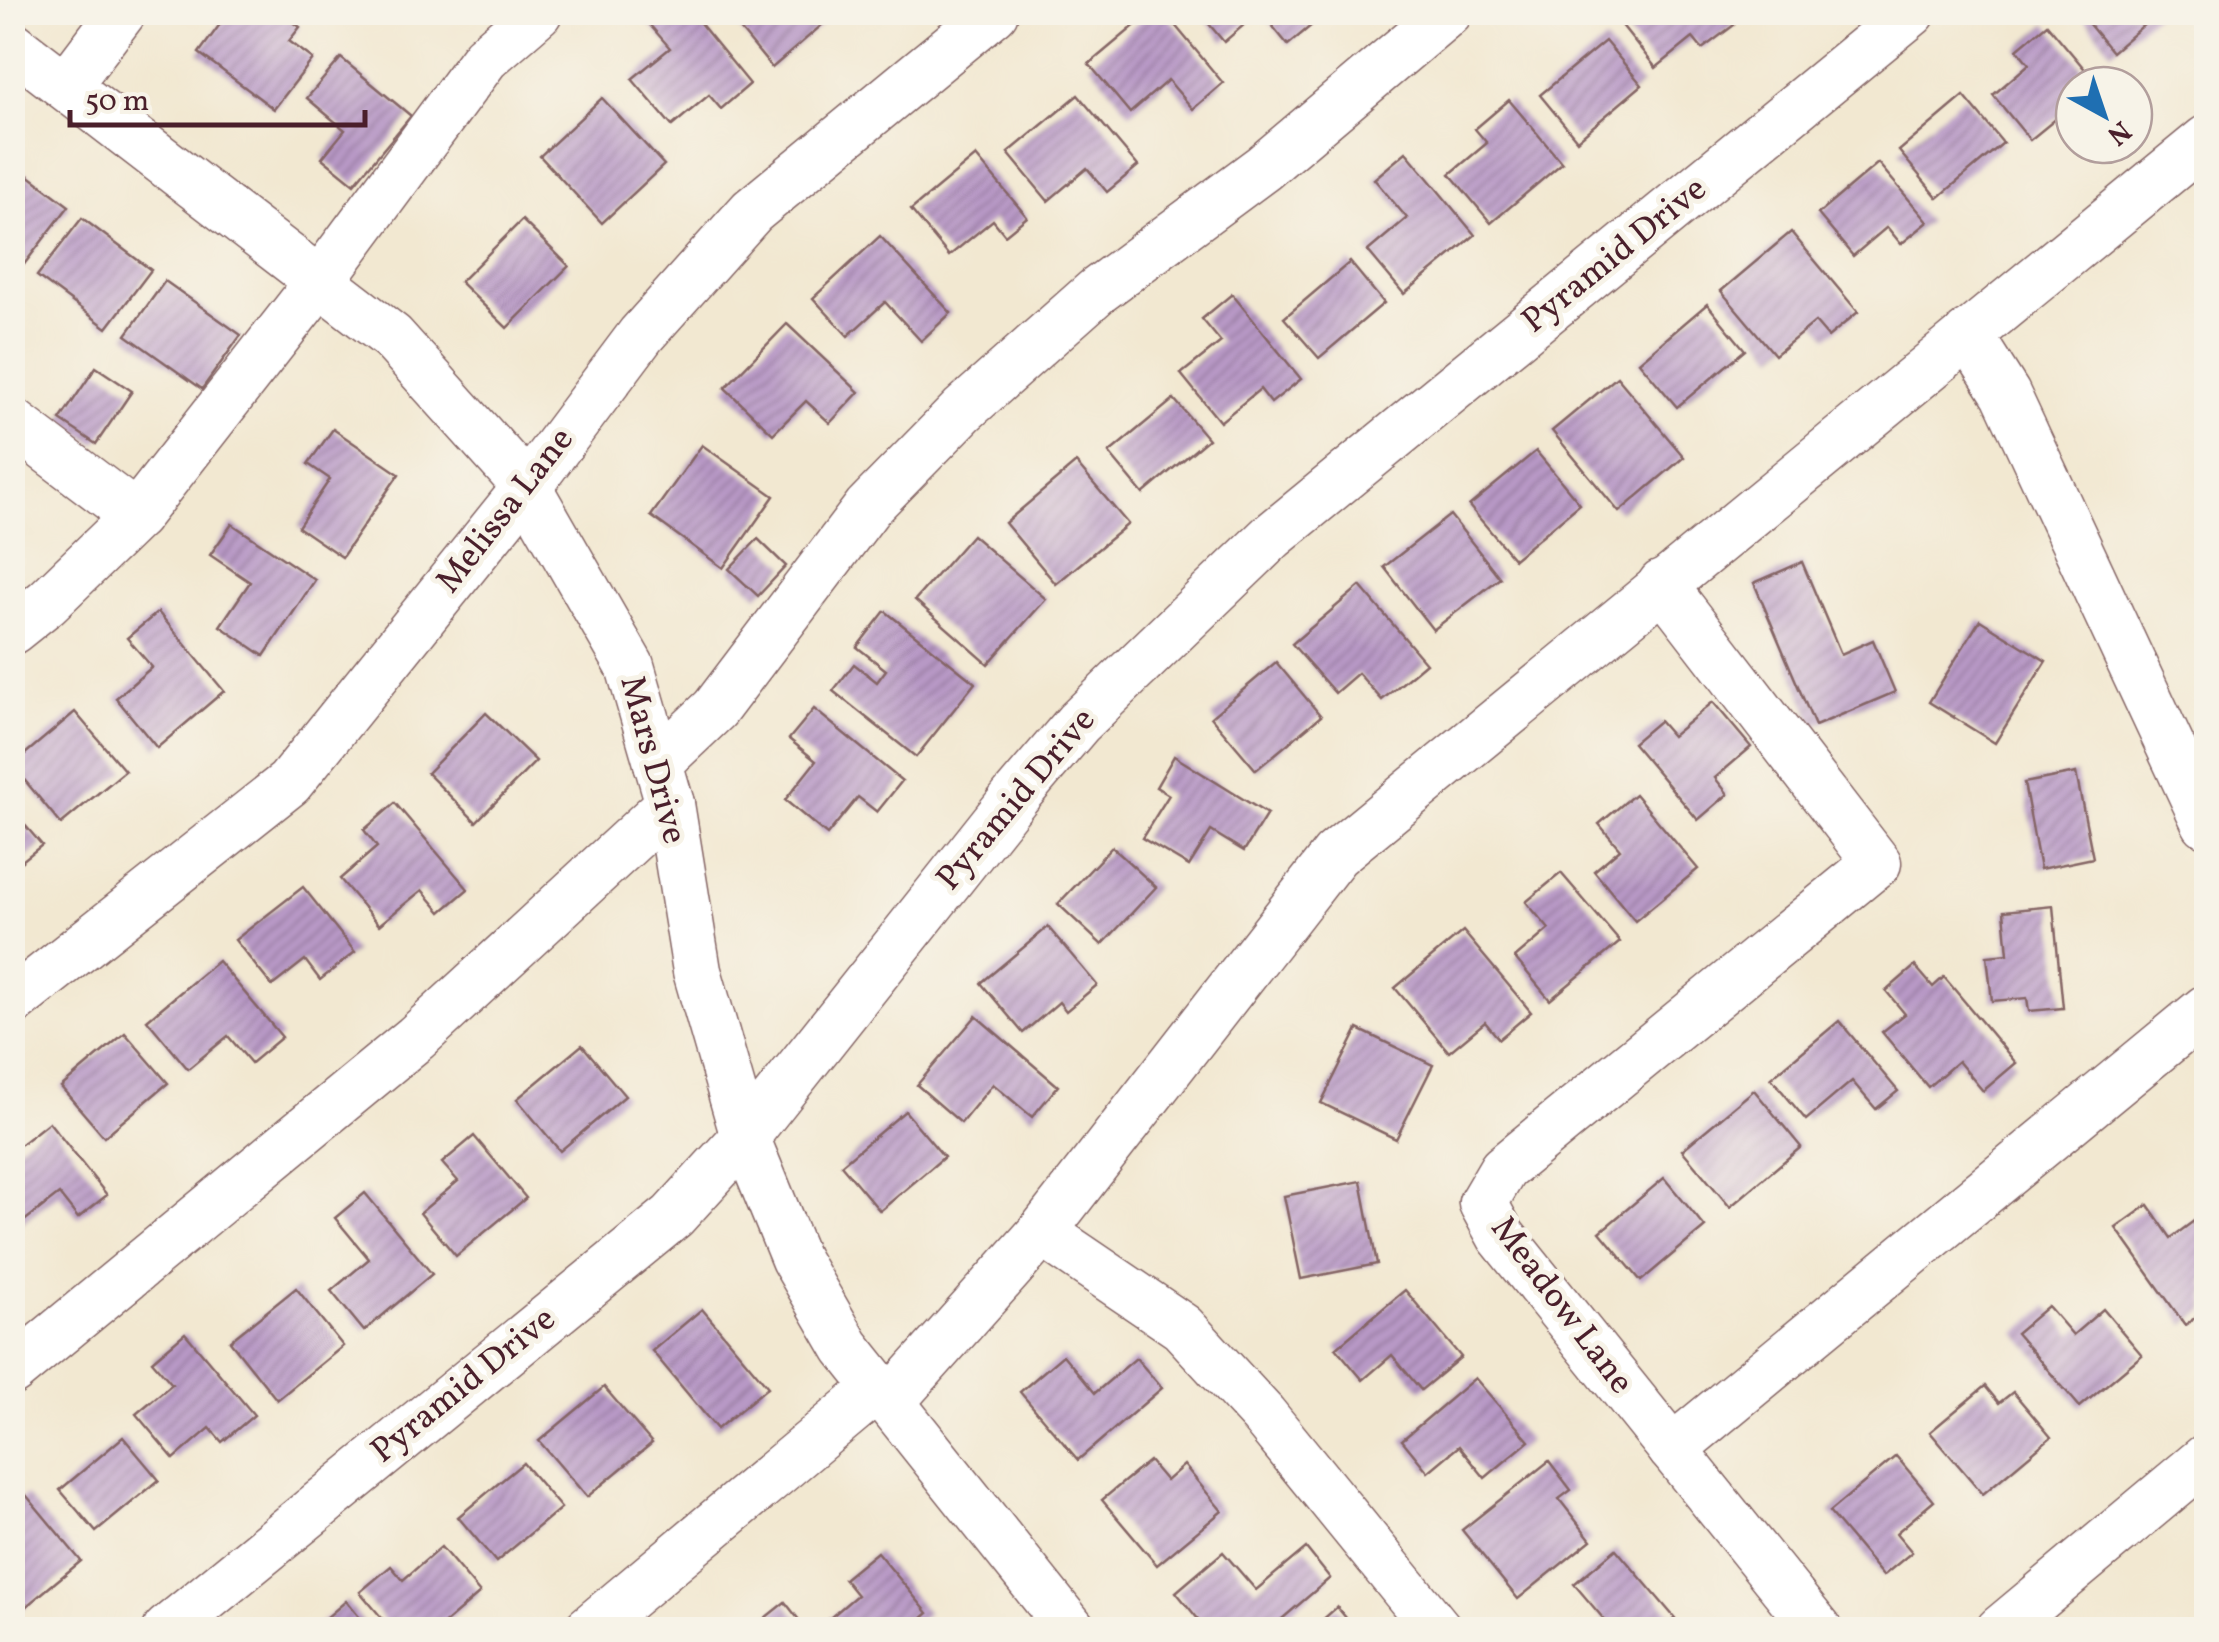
<svg xmlns="http://www.w3.org/2000/svg" width="2219" height="1642" font-family="Vollkorn,serif">
<style>
.building{fill:url(#building-hatch)}
.lines{fill:none;stroke-linecap:round;stroke-linejoin:round}
.minor-casing{stroke:#856565;stroke-width:51}
.minor{stroke:#fff;stroke-width:48}
.labels{text-anchor:middle;dominant-baseline:central;stroke-width:10;stroke-linejoin:round;paint-order:stroke}
.street-label{font-size:35px;fill:#4a1f2b;stroke:#f7f3e8}
</style>
<defs>
<pattern id="building-hatch" width="6" height="6" patternUnits="userSpaceOnUse" patternTransform="scale(2.5)"><rect width="6" height="6" fill="#b899c6"/><path d="M-1 1l2-2M0 6l6-6M5 7l2-2" fill="none" stroke="#987ca1"/></pattern>
</defs>
<rect width="100%" height="100%" fill="#f7f3e8"/>
<filter id="ink" filterUnits="userSpaceOnUse"><feTurbulence type="fractalNoise" baseFrequency=".01" numOctaves="2"/><feDisplacementMap in="SourceGraphic" scale="20" xChannelSelector="R" yChannelSelector="G"/><feConvolveMatrix kernelMatrix="1 2 1 2 8 2 1 2 1" color-interpolation-filters="sRGB"/></filter>
<filter id="wash" filterUnits="userSpaceOnUse"><feTurbulence type="fractalNoise" baseFrequency=".0048" numOctaves="4" result="noise"/><feDisplacementMap in="SourceGraphic" scale="40" xChannelSelector="R" yChannelSelector="G"/><feGaussianBlur stdDeviation="2.25" result="paint"/><feColorMatrix in="noise" values="0 0 0 0 0 0 0 0 0 0 0 0 0 0 0 0 0 1.4 0 .05"/><feComposite in="paint" operator="in"/></filter>
<g filter="url(#wash)">
<rect width="100%" height="100%" fill="#f2e8d1"/>
<g id="blocks">
<!-- building -->
<g class="building">
<path d="M 229,12 L 280,12 L 300,27 L 289,41 L 313,59 L 274,109 L 199,53 Z"/>
<path d="M 663,12 L 691,12 L 750,84 L 721,109 L 709,95 L 672,126 L 632,79 L 670,48 L 649,24 Z"/>
<path d="M 758,12 L 837,12 L 772,68 L 739,28 Z"/>
<path d="M 1151,12 L 1164,12 L 1223,83 L 1193,109 L 1168,80 L 1130,113 L 1089,64 Z"/>
<path d="M 1199,12 L 1259,12 L 1224,42 Z"/>
<path d="M 1261,12 L 1313,12 L 1319,19 L 1288,45 Z"/>
<path d="M 1624,12 L 1724,12 L 1734,25 L 1702,49 L 1693,38 L 1656,68 L 1617,19 Z"/>
<path d="M 2079,12 L 2159,12 L 2112,52 Z"/>
<path d="M 2047,24 L 2098,85 L 2074,85 L 2074,116 L 2068,109 L 2030,140 L 1993,95 L 2029,64 L 2017,49 Z"/>
<path d="M 1605,41 L 1642,85 L 1577,140 L 1540,95 Z"/>
<path d="M 341,58 L 411,116 L 354,184 L 322,158 L 345,130 L 307,98 Z"/>
<path d="M 1078,95 L 1138,166 L 1107,192 L 1087,168 L 1048,201 L 1008,153 Z"/>
<path d="M 1964,96 L 2003,143 L 1938,198 L 1899,151 Z"/>
<path d="M 602,98 L 664,165 L 602,223 L 540,156 Z"/>
<path d="M 1509,100 L 1562,163 L 1491,223 L 1450,174 L 1487,143 L 1475,129 Z"/>
<path d="M 1406,152 L 1475,235 L 1404,294 L 1368,251 L 1407,218 L 1374,179 Z"/>
<path d="M 976,156 L 1027,217 L 1005,235 L 993,220 L 949,256 L 911,210 Z"/>
<path d="M 12,163 L 69,206 L 22,267 L 12,260 Z"/>
<path d="M 1878,163 L 1928,222 L 1901,244 L 1887,227 L 1853,256 L 1818,214 Z"/>
<path d="M 82,218 L 151,270 L 107,328 L 37,276 Z"/>
<path d="M 522,220 L 569,266 L 507,328 L 460,282 Z"/>
<path d="M 1791,232 L 1858,312 L 1828,337 L 1815,322 L 1775,355 L 1721,291 Z"/>
<path d="M 880,236 L 951,313 L 921,341 L 885,302 L 848,336 L 813,298 Z"/>
<path d="M 1350,262 L 1384,303 L 1319,358 L 1284,318 Z"/>
<path d="M 165,281 L 241,335 L 202,389 L 126,335 Z"/>
<path d="M 1232,294 L 1301,379 L 1271,403 L 1260,389 L 1220,422 L 1181,374 L 1221,342 L 1202,319 Z"/>
<path d="M 1707,304 L 1745,350 L 1677,407 L 1639,362 Z"/>
<path d="M 787,324 L 859,392 L 830,423 L 806,401 L 773,434 L 725,388 Z"/>
<path d="M 96,367 L 132,391 L 96,444 L 60,420 Z"/>
<path d="M 1617,377 L 1684,457 L 1619,512 L 1552,431 Z"/>
<path d="M 1174,399 L 1208,439 L 1143,494 L 1109,453 Z"/>
<path d="M 333,429 L 399,474 L 342,557 L 298,527 L 330,479 L 308,464 Z"/>
<path d="M 702,445 L 774,496 L 723,568 L 651,516 Z"/>
<path d="M 1536,451 L 1580,504 L 1514,559 L 1469,506 Z"/>
<path d="M 1076,463 L 1128,524 L 1056,584 L 1005,523 Z"/>
<path d="M 1450,515 L 1500,578 L 1433,630 L 1384,567 Z"/>
<path d="M 232,524 L 315,580 L 264,656 L 220,626 L 250,582 L 210,555 Z"/>
<path d="M 972,535 L 1046,599 L 988,664 L 915,600 Z"/>
<path d="M 758,539 L 786,566 L 758,596 L 729,569 Z"/>
<path d="M 1802,562 L 1841,654 L 1873,640 L 1895,692 L 1815,726 L 1754,583 Z"/>
<path d="M 1360,586 L 1426,663 L 1382,700 L 1358,673 L 1335,693 L 1292,644 Z"/>
<path d="M 885,611 L 975,683 L 916,757 L 833,691 L 854,664 L 877,682 L 886,670 L 857,647 Z"/>
<path d="M 158,612 L 224,691 L 157,748 L 116,698 L 152,667 L 127,638 Z"/>
<path d="M 1980,620 L 2046,661 L 1995,743 L 1929,702 Z"/>
<path d="M 1276,662 L 1321,716 L 1256,770 L 1211,717 Z"/>
<path d="M 1713,702 L 1751,747 L 1715,778 L 1728,794 L 1698,820 L 1633,743 L 1659,721 L 1672,736 Z"/>
<path d="M 814,709 L 902,781 L 877,812 L 858,797 L 827,835 L 785,800 L 816,761 L 789,739 Z"/>
<path d="M 75,712 L 125,771 L 61,824 L 12,765 Z"/>
<path d="M 486,713 L 536,761 L 476,822 L 427,773 Z"/>
<path d="M 1174,756 L 1267,814 L 1244,851 L 1211,831 L 1189,866 L 1142,838 L 1169,795 L 1156,787 Z"/>
<path d="M 2076,773 L 2093,858 L 2040,869 L 2024,783 Z"/>
<path d="M 1635,794 L 1698,869 L 1635,921 L 1594,871 L 1620,849 L 1599,824 Z"/>
<path d="M 395,803 L 468,889 L 441,912 L 422,890 L 379,925 L 340,879 L 377,847 L 364,830 Z"/>
<path d="M 12,810 L 42,845 L 12,869 Z"/>
<path d="M 1112,847 L 1156,887 L 1102,945 L 1058,904 Z"/>
<path d="M 1561,873 L 1620,942 L 1550,1000 L 1515,958 L 1549,929 L 1526,902 Z"/>
<path d="M 303,887 L 355,952 L 320,980 L 305,960 L 272,986 L 235,940 Z"/>
<path d="M 2053,906 L 2063,1008 L 2029,1011 L 2027,998 L 1992,1001 L 1987,956 L 2008,954 L 2004,911 Z"/>
<path d="M 1048,927 L 1097,985 L 1066,1011 L 1059,1002 L 1023,1033 L 981,983 Z"/>
<path d="M 1463,931 L 1531,1012 L 1499,1039 L 1485,1022 L 1449,1052 L 1395,988 Z"/>
<path d="M 218,961 L 282,1037 L 251,1063 L 228,1036 L 188,1069 L 147,1020 Z"/>
<path d="M 1915,966 L 1933,987 L 1944,977 L 2016,1063 L 1983,1091 L 1958,1061 L 1928,1087 L 1882,1032 L 1905,1014 L 1886,991 Z"/>
<path d="M 976,1016 L 1058,1086 L 1032,1117 L 993,1084 L 961,1123 L 917,1085 Z"/>
<path d="M 1839,1021 L 1898,1091 L 1876,1109 L 1852,1081 L 1806,1120 L 1771,1078 Z"/>
<path d="M 1358,1029 L 1433,1065 L 1396,1139 L 1321,1103 Z"/>
<path d="M 125,1033 L 168,1083 L 104,1137 L 61,1087 Z"/>
<path d="M 582,1045 L 625,1096 L 560,1151 L 517,1099 Z"/>
<path d="M 1754,1090 L 1801,1147 L 1730,1207 L 1682,1150 Z"/>
<path d="M 905,1111 L 944,1157 L 880,1211 L 841,1165 Z"/>
<path d="M 49,1122 L 107,1195 L 78,1218 L 59,1194 L 19,1225 L 12,1218 L 12,1151 Z"/>
<path d="M 474,1136 L 526,1198 L 456,1256 L 420,1213 L 458,1181 L 442,1163 Z"/>
<path d="M 1664,1178 L 1705,1227 L 1641,1281 L 1600,1232 Z"/>
<path d="M 1361,1181 L 1377,1264 L 1301,1279 L 1284,1196 Z"/>
<path d="M 365,1193 L 432,1274 L 364,1331 L 331,1291 L 369,1259 L 335,1218 Z"/>
<path d="M 2148,1205 L 2171,1238 L 2206,1212 L 2206,1280 L 2203,1282 L 2206,1286 L 2206,1310 L 2185,1325 L 2116,1228 Z"/>
<path d="M 296,1288 L 343,1346 L 277,1400 L 230,1341 Z"/>
<path d="M 1405,1290 L 1461,1357 L 1421,1390 L 1392,1355 L 1363,1380 L 1336,1348 Z"/>
<path d="M 2048,1306 L 2073,1335 L 2103,1309 L 2142,1355 L 2080,1407 L 2016,1333 Z"/>
<path d="M 702,1309 L 768,1387 L 717,1429 L 652,1351 Z"/>
<path d="M 185,1333 L 254,1415 L 222,1442 L 210,1428 L 174,1459 L 136,1414 L 172,1384 L 152,1361 Z"/>
<path d="M 1063,1355 L 1095,1393 L 1136,1358 L 1162,1388 L 1078,1460 L 1020,1392 Z"/>
<path d="M 1475,1378 L 1529,1441 L 1485,1478 L 1459,1446 L 1428,1472 L 1402,1440 Z"/>
<path d="M 1985,1386 L 1999,1403 L 2013,1392 L 2051,1437 L 1983,1494 L 1930,1432 Z"/>
<path d="M 604,1387 L 652,1443 L 587,1497 L 539,1441 Z"/>
<path d="M 123,1437 L 159,1480 L 96,1532 L 60,1490 Z"/>
<path d="M 1896,1456 L 1934,1501 L 1896,1533 L 1912,1552 L 1883,1576 L 1829,1512 Z"/>
<path d="M 1149,1461 L 1166,1481 L 1184,1465 L 1222,1511 L 1157,1565 L 1102,1500 Z"/>
<path d="M 1549,1461 L 1571,1490 L 1559,1499 L 1591,1540 L 1518,1599 L 1462,1530 Z"/>
<path d="M 523,1463 L 561,1508 L 496,1562 L 458,1517 Z"/>
<path d="M 26,1495 L 81,1561 L 12,1618 L 12,1507 Z"/>
<path d="M 441,1547 L 480,1593 L 440,1627 L 442,1630 L 392,1630 L 360,1592 L 391,1566 L 403,1580 Z"/>
<path d="M 1306,1548 L 1330,1578 L 1269,1630 L 1207,1630 L 1176,1592 L 1223,1552 L 1256,1590 Z"/>
<path d="M 1616,1549 L 1675,1618 L 1661,1630 L 1601,1630 L 1608,1624 L 1574,1584 Z"/>
<path d="M 877,1552 L 928,1613 L 908,1630 L 829,1630 L 824,1623 L 857,1595 L 844,1579 Z"/>
<path d="M 346,1601 L 370,1630 L 312,1630 Z"/>
<path d="M 785,1602 L 807,1630 L 750,1630 Z"/>
<path d="M 1337,1607 L 1356,1630 L 1311,1630 Z"/>
</g>
</g>
</g>
<g filter="url(#ink)">
<use href="#blocks" fill-opacity="0" stroke="#856565" stroke-width="2.5"/>
<g class="lines">
<defs>
<g id="minor">
<path d="M 12,45 L 392,337 L 527,487 L 630,666 L 670,804 L 697,971 L 745,1137 L 795,1259 L 846,1347 L 1072,1630"/>
<path d="M 66,86 L 122,12"/>
<path d="M 1968,334 L 2006,394 L 2206,823"/>
<path d="M 12,422 L 136,516"/>
<path d="M 1662,584 L 1877,863 L 1503,1169 L 1483,1203 L 1501,1236 L 1818,1630"/>
<path d="M 12,630 L 47,602 L 136,516 L 320,281 L 485,58 L 538,12"/>
<path d="M 658,763 L 715,709 L 868,507 L 963,410 L 1097,291 L 1263,168 L 1448,12"/>
<path d="M 12,1002 L 289,783 L 527,487 L 641,335 L 752,211 L 994,12"/>
<path d="M 1042,1232 L 1182,1327 L 1263,1415 L 1438,1630"/>
<path d="M 12,1371 L 416,1038 L 670,804"/>
<path d="M 890,1402 L 1042,1232 L 1335,855 L 2206,140"/>
<path d="M 1672,1449 L 2206,1009"/>
<path d="M 167,1630 L 673,1216 L 745,1137 L 1015,797 L 1078,723 L 1272,536 L 1912,12"/>
<path d="M 588,1630 L 879,1387"/>
<path d="M 2000,1630 L 2206,1458"/>
</g>
</defs>
<!-- minor casing -->
<use href="#minor" class="minor-casing"/>
<!-- minor -->
<use href="#minor" class="minor"/>
</g>
</g>
<g class="labels">
<!-- street labels -->
<g class="street-label">
<text transform="translate(1615 256) rotate(-39)">Pyramid Drive</text>
<text transform="translate(506 511) rotate(-52)">Melissa Lane</text>
<text transform="translate(652 760) rotate(75)">Mars Drive</text>
<text transform="translate(1017 800) rotate(-50)">Pyramid Drive</text>
<text transform="translate(1561 1306) rotate(53)">Meadow Lane</text>
<text transform="translate(464 1386) rotate(-39)">Pyramid Drive</text>
</g>
</g>
<!-- margin -->
<rect width="2219" height="1642" fill="none" stroke="#f7f3e8" stroke-width="50"/>
<!-- north arrow -->
<g transform="translate(2104 115) rotate(140)"><circle r="48" fill="#f7f3e8" stroke="#b29e9c" stroke-width="2.5"/>
<path d="M0-8L18 38L0 25L-18 38Z" fill="#1f6fb2"/>
<text y="-15" font-size="28" font-weight="bold" text-anchor="middle" fill="#4a1f2b">N</text>
</g>
<!-- scale -->
<path d="M70 110v15h295v-15" fill="none" stroke="#4a1f2b" stroke-width="5"/>
<text x="85" y="110" font-size="30" fill="#4a1f2b" stroke="#f7f3e8" stroke-width="8" paint-order="stroke">50 m</text>
</svg>
